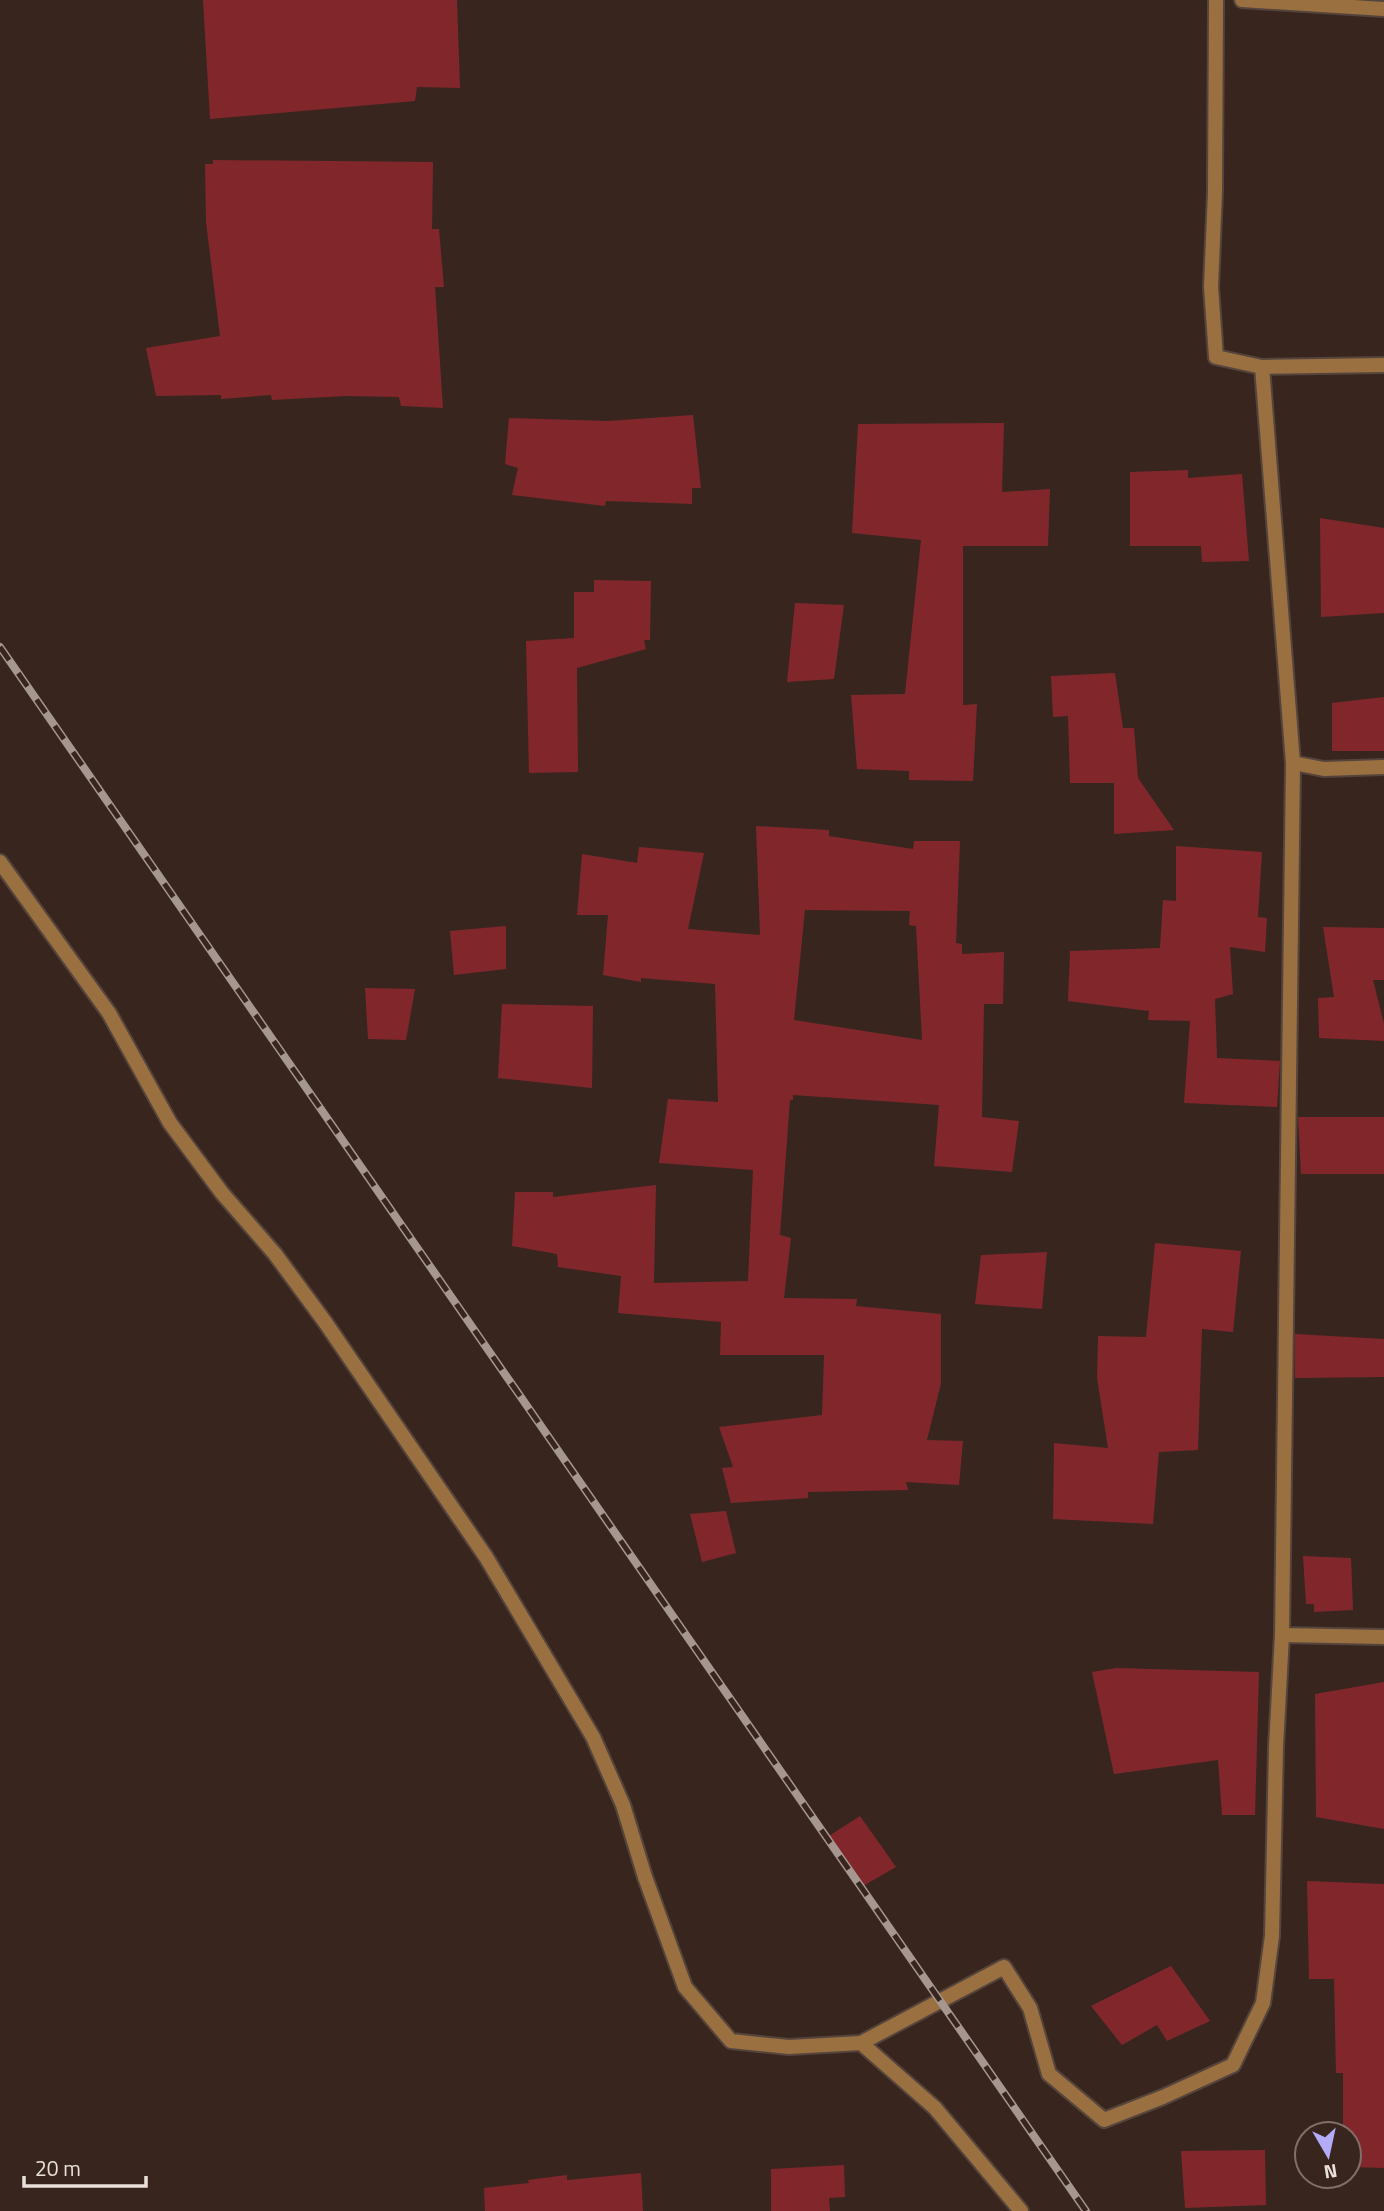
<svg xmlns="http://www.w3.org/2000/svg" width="1384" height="2211" font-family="'Titillium Web',sans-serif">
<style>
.building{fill:#81272c;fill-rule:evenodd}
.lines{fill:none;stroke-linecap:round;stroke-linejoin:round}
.minor-casing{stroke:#55443c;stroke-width:18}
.tertiary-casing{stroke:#55443c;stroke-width:18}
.minor{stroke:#9a7041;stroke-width:14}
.tertiary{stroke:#9a7041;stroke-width:14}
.rail-casing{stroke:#a59690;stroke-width:8}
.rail{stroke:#38261e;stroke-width:5;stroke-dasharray:16;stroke-linecap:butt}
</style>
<rect width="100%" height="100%" fill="#38261e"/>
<!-- building -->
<g class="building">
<path d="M 203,0 L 457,0 L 460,88 L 417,87 L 415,101 L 210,119 Z"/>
<path d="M 213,160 L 433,162 L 432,229 L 439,229 L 444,287 L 435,287 L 443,408 L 401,406 L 399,397 L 346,396 L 272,400 L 271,395 L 221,399 L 221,395 L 156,396 L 146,348 L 220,336 L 206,222 L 205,164 L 213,164 Z"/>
<path d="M 693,415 L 701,488 L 692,488 L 692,504 L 606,501 L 605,506 L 512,495 L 518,468 L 505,464 L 509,418 L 608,421 Z"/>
<path d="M 1004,423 L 1002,492 L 1050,489 L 1048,546 L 963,546 L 963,705 L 977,704 L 973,781 L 909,780 L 909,771 L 857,769 L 851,695 L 905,694 L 921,540 L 852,533 L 858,424 Z"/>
<path d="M 1188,470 L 1188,478 L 1242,474 L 1249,561 L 1202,562 L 1201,546 L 1130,546 L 1130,472 Z"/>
<path d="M 1320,518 L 1384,528 L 1384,613 L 1321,617 Z"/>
<path d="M 594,580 L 651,581 L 650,640 L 644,640 L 646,649 L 577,668 L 578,772 L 529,773 L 526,641 L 574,638 L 574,592 L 594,592 Z"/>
<path d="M 795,603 L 844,605 L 834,679 L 787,682 Z"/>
<path d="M 1115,673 L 1123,728 L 1134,728 L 1138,778 L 1174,830 L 1114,834 L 1114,783 L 1070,783 L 1068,716 L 1053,717 L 1051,676 Z"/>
<path d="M 1384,697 L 1384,751 L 1332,751 L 1332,703 Z"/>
<path d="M 756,826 L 829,830 L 829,836 L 913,849 L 914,841 L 960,841 L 956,943 L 962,944 L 962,954 L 1004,952 L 1003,1004 L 984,1004 L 982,1117 L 1019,1121 L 1012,1172 L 934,1166 L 939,1105 L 793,1095 L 793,1100 L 790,1100 L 780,1235 L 791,1238 L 784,1298 L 857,1299 L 856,1306 L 941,1314 L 941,1383 L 927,1440 L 963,1441 L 959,1485 L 906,1482 L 908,1490 L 808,1492 L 808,1498 L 731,1503 L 722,1468 L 733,1467 L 719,1427 L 822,1415 L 824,1355 L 720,1355 L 721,1322 L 618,1313 L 621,1276 L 558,1267 L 557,1254 L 512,1246 L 515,1192 L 553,1192 L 553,1197 L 656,1185 L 654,1283 L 748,1281 L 753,1170 L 659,1163 L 668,1099 L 718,1102 L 715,984 L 641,978 L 641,982 L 603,975 L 608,915 L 577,915 L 582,854 L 637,863 L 639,847 L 704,853 L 688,929 L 760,935 ZM 805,910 L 910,911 L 909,925 L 916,926 L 922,1040 L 794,1020 Z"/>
<path d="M 1176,846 L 1262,852 L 1258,917 L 1267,918 L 1265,952 L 1230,947 L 1233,994 L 1215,999 L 1217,1058 L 1280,1061 L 1277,1107 L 1184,1103 L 1190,1021 L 1148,1020 L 1149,1011 L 1068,1001 L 1070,951 L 1160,948 L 1163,900 L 1176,901 Z"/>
<path d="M 506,926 L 506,969 L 454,975 L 450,931 Z"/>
<path d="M 1323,927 L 1384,928 L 1384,980 L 1373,980 L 1384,1024 L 1384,1041 L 1319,1038 L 1318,998 L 1334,997 Z"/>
<path d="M 365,988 L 415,989 L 406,1040 L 368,1039 Z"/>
<path d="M 502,1004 L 593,1006 L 592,1088 L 498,1078 Z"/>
<path d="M 1298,1117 L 1384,1117 L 1384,1174 L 1301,1174 Z"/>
<path d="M 1155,1243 L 1241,1251 L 1233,1332 L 1202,1329 L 1198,1450 L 1159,1452 L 1153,1524 L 1053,1519 L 1054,1443 L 1108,1448 L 1097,1378 L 1098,1336 L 1146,1337 Z"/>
<path d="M 1047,1252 L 1042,1309 L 975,1304 L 981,1255 Z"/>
<path d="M 1295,1334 L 1384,1339 L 1384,1377 L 1295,1378 Z"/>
<path d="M 726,1511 L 736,1553 L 702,1562 L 690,1514 Z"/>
<path d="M 1303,1556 L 1351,1558 L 1353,1610 L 1314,1612 L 1314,1604 L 1306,1604 Z"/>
<path d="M 1116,1668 L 1259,1672 L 1255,1815 L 1222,1815 L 1218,1760 L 1114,1774 L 1092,1672 Z"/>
<path d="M 1384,1682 L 1384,1829 L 1316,1817 L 1315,1694 Z"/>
<path d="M 860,1816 L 896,1867 L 863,1886 L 829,1836 Z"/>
<path d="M 1307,1881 L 1384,1884 L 1384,2168 L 1349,2167 L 1349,2134 L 1343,2134 L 1343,2073 L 1336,2073 L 1334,1979 L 1309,1979 Z"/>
<path d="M 1171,1966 L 1210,2021 L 1167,2041 L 1157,2025 L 1122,2045 L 1091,2006 Z"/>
<path d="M 1265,2150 L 1266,2205 L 1185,2208 L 1181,2151 Z"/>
<path d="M 844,2165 L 845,2197 L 829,2198 L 830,2211 L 771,2211 L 771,2169 Z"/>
<path d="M 641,2173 L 643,2211 L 485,2211 L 484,2188 L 529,2183 L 528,2180 L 567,2175 L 567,2180 Z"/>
</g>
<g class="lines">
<defs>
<g id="minor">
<path d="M 1242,0 L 1384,9"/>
<path d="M 1262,367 L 1293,763 L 1282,1635 L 1384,1637"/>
<path d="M 1293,763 L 1324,769 L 1384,767"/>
<path d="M 0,862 L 109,1013 L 170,1123 L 222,1193 L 275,1254 L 325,1322 L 486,1557 L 593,1737 L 623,1805 L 645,1877 L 685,1987 L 731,2041 L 789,2047 L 861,2043 L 1004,1967 L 1030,2008 L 1049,2074 L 1104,2120 L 1163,2097 L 1233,2065 L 1263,2003 L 1272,1936 L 1276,1747 L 1282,1635"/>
<path d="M 861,2043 L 935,2108 L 1021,2211"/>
</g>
<path id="tertiary" d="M 1216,0 L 1215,192 L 1211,287 L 1216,357 L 1262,367 L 1384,365"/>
</defs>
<!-- minor casing -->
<use href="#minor" class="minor-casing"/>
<!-- tertiary casing -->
<use href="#tertiary" class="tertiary-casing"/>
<!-- minor -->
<use href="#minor" class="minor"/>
<!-- tertiary -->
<use href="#tertiary" class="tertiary"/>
<defs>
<path id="rail" d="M 0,647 L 1086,2211"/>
</defs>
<!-- rail casing -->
<use href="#rail" class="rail-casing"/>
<!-- rail -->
<use href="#rail" class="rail"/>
</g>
<!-- north arrow -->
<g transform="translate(1328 2155) rotate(171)"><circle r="33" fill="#38261e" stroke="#80706a" stroke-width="2"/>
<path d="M0-5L12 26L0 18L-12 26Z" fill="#b4acf9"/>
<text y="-10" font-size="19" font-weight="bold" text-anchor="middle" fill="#ece0db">N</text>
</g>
<!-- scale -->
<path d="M24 2176v10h122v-10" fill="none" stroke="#ece0db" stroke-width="3.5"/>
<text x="35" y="2176" font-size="21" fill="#ece0db" stroke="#38261e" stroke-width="5" paint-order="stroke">20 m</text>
</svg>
